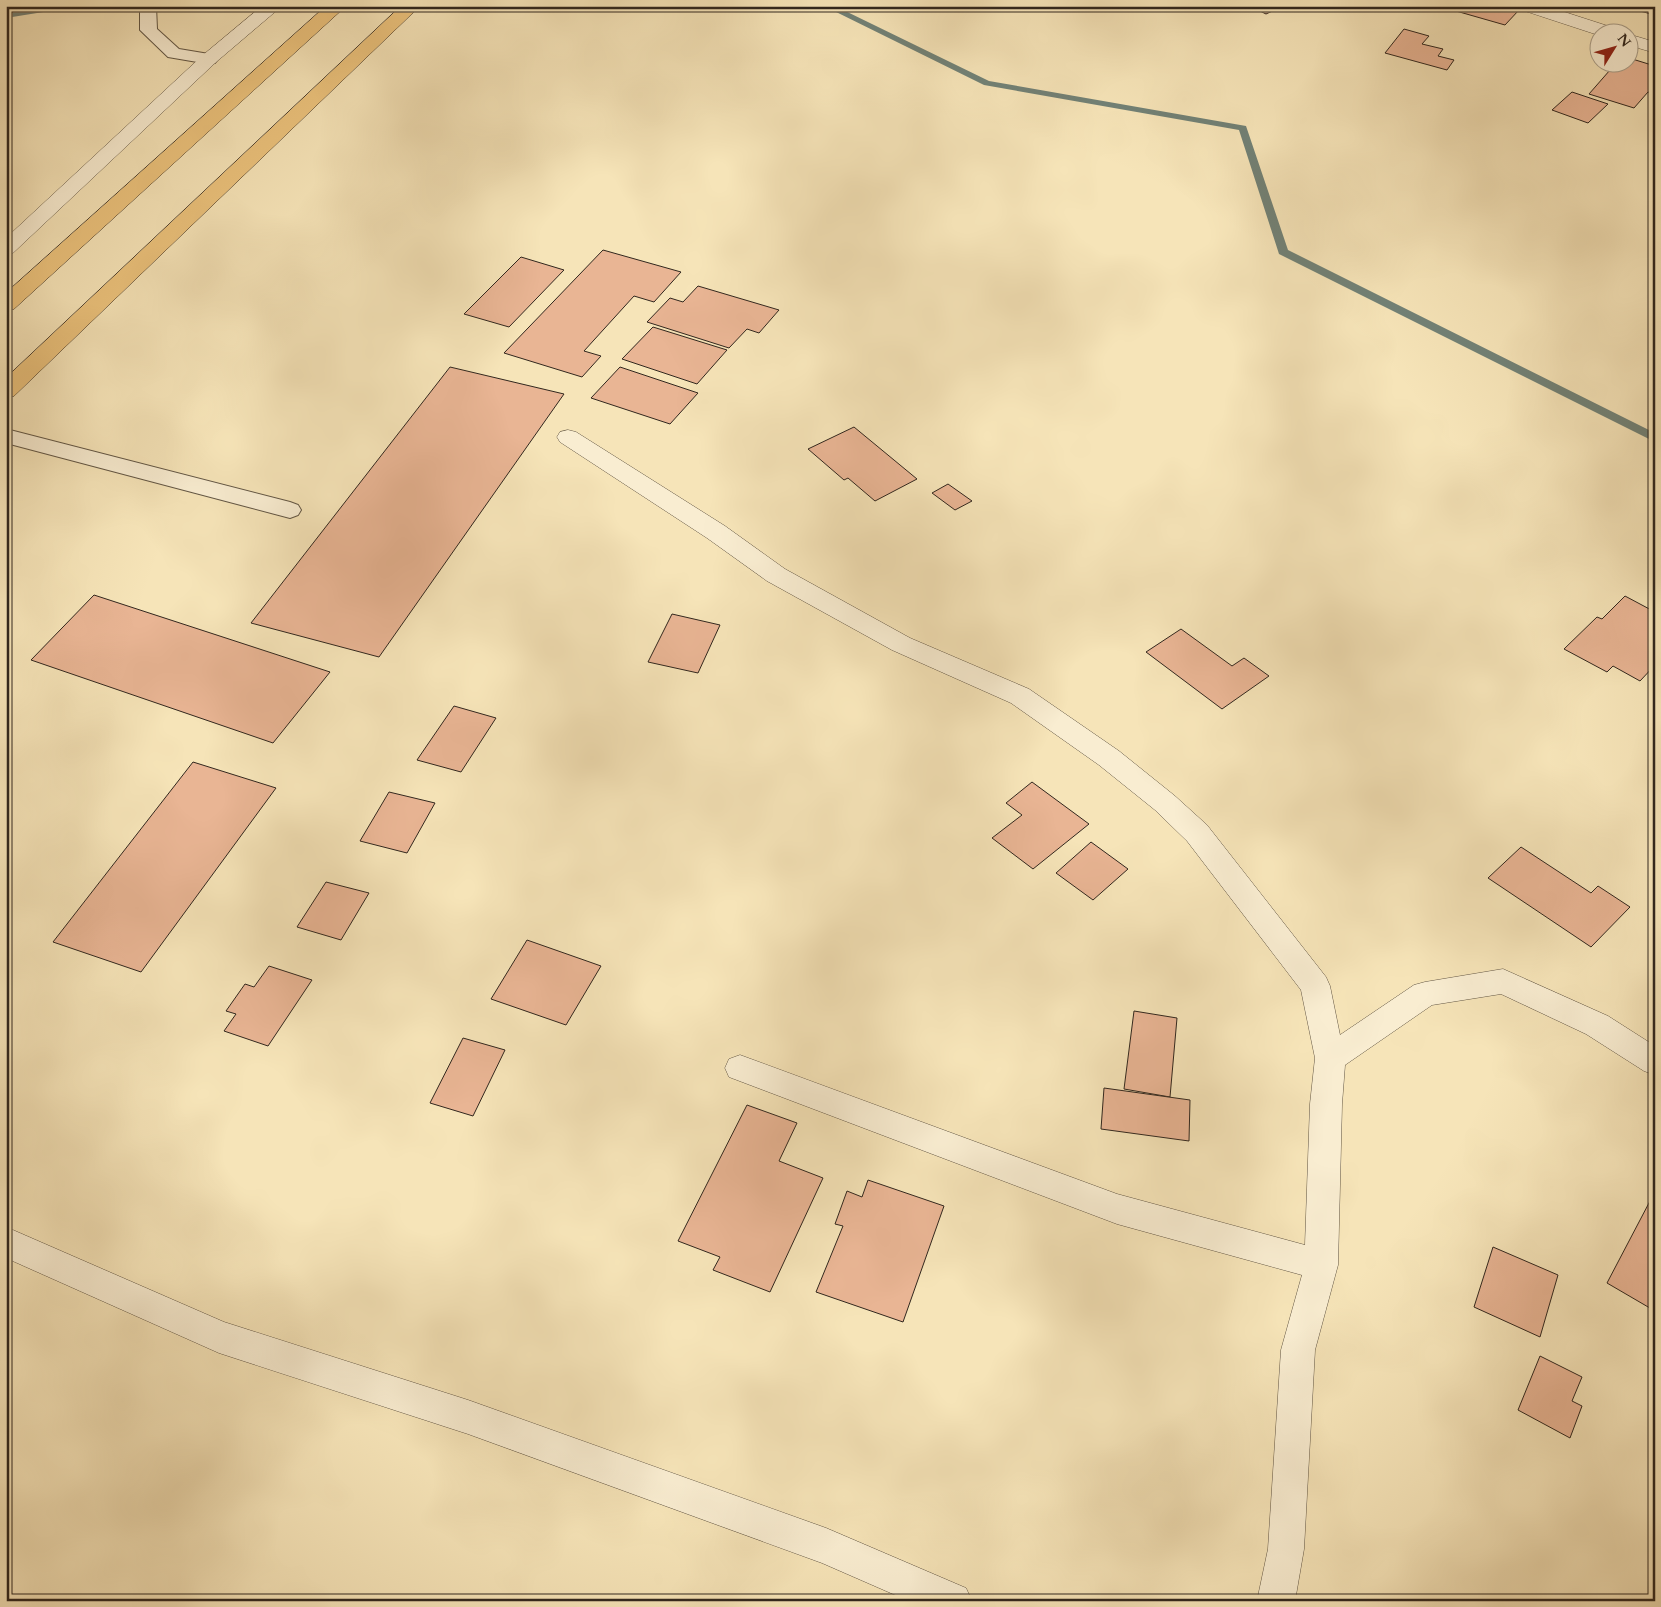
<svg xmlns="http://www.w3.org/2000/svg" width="1661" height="1607" font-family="Cardo,serif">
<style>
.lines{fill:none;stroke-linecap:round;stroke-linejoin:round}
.stream{fill:#728277;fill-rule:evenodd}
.building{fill:#e9b594;stroke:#31271e}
.lane-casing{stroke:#625644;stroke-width:2}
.street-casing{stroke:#625644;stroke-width:1}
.highway-casing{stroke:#31271e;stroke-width:1}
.lane{fill:#f9edd1;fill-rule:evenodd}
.street{fill:#f9edd1;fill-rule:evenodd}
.highway{fill:#ebc27c;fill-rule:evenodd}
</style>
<rect width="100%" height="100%" fill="#f6e4b8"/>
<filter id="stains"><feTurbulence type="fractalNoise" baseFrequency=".004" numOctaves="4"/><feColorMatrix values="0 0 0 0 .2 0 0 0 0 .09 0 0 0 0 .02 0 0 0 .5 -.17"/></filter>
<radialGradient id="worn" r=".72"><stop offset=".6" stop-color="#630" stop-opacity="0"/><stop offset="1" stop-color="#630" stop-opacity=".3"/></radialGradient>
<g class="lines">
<!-- stream -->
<g class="stream">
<path d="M 44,6 L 66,6 L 62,9 L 6,18 L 6,12 Z"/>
<path d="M 824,6 L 835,6 L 989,81 L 1246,126 L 1288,250 L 1655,433 L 1655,442 L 1279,254 L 1239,130 L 984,85 Z"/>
</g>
</g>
<!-- building -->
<g class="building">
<path d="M 1250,6 L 1280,6 L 1281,7 L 1266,14 Z"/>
<path d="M 1452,6 L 1505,6 L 1519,10 L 1505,25 L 1449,9 Z"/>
<path d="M 1637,6 L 1655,6 L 1655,15 L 1640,11 L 1642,8 Z"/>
<path d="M 1404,29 L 1429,36 L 1422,44 L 1443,49 L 1438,56 L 1454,60 L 1447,70 L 1385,53 Z"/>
<path d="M 1629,58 L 1655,66 L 1655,94 L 1648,92 L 1634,108 L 1589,94 L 1617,62 L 1628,62 Z"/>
<path d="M 1572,92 L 1608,104 L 1588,123 L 1552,110 Z"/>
<path d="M 603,250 L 681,272 L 654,302 L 634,296 L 584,351 L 601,356 L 582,377 L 504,353 Z"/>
<path d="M 521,257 L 564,270 L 509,327 L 464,314 Z"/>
<path d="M 698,286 L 779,310 L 759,333 L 747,329 L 729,348 L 647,322 L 670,298 L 683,302 Z"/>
<path d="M 653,327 L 727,350 L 697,384 L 622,359 Z"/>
<path d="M 450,367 L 564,394 L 379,657 L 251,623 Z"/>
<path d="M 620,367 L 698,393 L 670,424 L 591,398 Z"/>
<path d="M 854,427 L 917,479 L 875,501 L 848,478 L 844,480 L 808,449 Z"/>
<path d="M 948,484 L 972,501 L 955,510 L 932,493 Z"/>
<path d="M 94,595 L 330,672 L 273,743 L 31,660 Z"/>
<path d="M 1625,596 L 1655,612 L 1655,665 L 1640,681 L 1613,666 L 1607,672 L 1564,649 L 1597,617 L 1602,619 Z"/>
<path d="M 672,614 L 720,625 L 698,673 L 648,662 Z"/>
<path d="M 1181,629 L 1232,666 L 1244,658 L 1269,676 L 1222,709 L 1146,652 Z"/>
<path d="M 454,706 L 496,718 L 461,772 L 417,760 Z"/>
<path d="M 193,762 L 276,788 L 141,972 L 53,942 Z"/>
<path d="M 1032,782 L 1089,824 L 1033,869 L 992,838 L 1022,815 L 1006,803 Z"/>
<path d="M 389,792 L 435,803 L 407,853 L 360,841 Z"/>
<path d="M 1091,842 L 1128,869 L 1093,900 L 1056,873 Z"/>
<path d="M 1521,847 L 1591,893 L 1598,886 L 1630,907 L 1591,947 L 1488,878 Z"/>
<path d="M 326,882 L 369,893 L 341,940 L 297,927 Z"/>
<path d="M 527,940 L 601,966 L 566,1025 L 491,999 Z"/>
<path d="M 269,966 L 312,980 L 268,1046 L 224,1031 L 236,1014 L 226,1011 L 245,984 L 254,987 Z"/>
<path d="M 1134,1011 L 1177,1018 L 1170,1097 L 1124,1089 Z"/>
<path d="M 463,1038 L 505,1050 L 473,1116 L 430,1103 Z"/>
<path d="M 1104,1088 L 1190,1100 L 1189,1141 L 1101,1129 Z"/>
<path d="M 747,1105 L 797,1123 L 779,1161 L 823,1178 L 770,1292 L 713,1270 L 720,1257 L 678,1241 Z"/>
<path d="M 868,1180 L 944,1206 L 903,1322 L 816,1292 L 843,1226 L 835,1224 L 847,1191 L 862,1197 Z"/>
<path d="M 1650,1201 L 1655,1204 L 1655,1311 L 1607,1283 Z"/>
<path d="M 1493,1247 L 1558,1275 L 1540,1337 L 1474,1307 Z"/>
<path d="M 1540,1356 L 1582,1377 L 1572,1401 L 1582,1406 L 1570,1438 L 1518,1410 Z"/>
</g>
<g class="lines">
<defs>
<g id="lane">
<path d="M 140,6 L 156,6 L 157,29 L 179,49 L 215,55 L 218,59 L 215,63 L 209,64 L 168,57 L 140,30 Z"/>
<path d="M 6,429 L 290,502 L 298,505 L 301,510 L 298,515 L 290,518 L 6,443 Z"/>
</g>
<g id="street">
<path d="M 262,6 L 282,6 L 215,63 L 13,253 L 6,255 L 6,238 L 203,55 Z"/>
<path d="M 1519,6 L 1546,6 L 1614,28 L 1617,32 L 1598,32 L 1598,35 L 1522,10 Z"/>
<path d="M 1628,34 L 1655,42 L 1655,53 L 1628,45 Z"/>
<path d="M 568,430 L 576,432 L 725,526 L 785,569 L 910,638 L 1029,689 L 1119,751 L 1175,796 L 1207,825 L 1326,977 L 1330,986 L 1340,1035 L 1414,985 L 1425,982 L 1503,969 L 1608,1016 L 1655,1046 L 1655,1075 L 1644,1071 L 1586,1034 L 1501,994 L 1432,1005 L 1345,1065 L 1342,1104 L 1338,1265 L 1315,1350 L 1304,1549 L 1295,1601 L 1257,1601 L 1268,1549 L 1281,1350 L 1302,1275 L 1117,1224 L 729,1077 L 725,1068 L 729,1059 L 740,1055 L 1117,1194 L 1305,1245 L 1310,1104 L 1315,1058 L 1301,990 L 1187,841 L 1155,810 L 1099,765 L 1011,703 L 892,650 L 767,581 L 707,538 L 560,442 L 557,437 L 560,432 Z"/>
<path d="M 6,1227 L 224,1322 L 468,1400 L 826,1528 L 966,1588 L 972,1601 L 909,1601 L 822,1563 L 468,1434 L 219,1353 L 6,1258 Z"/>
</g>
<g id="highway">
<path d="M 326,6 L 346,6 L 14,309 L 6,310 L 6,293 Z"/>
<path d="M 401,6 L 420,6 L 14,396 L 6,398 L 6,378 Z"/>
</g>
</defs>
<!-- lane casing -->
<use href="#lane" class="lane-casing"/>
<!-- street casing -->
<use href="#street" class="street-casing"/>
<!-- highway casing -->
<use href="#highway" class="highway-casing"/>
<!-- lane -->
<use href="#lane" class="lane"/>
<!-- street -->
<use href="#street" class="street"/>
<!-- highway -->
<use href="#highway" class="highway"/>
</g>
<!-- margin -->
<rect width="1661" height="1607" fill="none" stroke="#f6e4b8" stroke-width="25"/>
<rect x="8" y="8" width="1646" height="1592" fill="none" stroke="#31271e" stroke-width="2.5"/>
<rect x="12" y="12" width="1636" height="1582" fill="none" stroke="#31271e"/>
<!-- north arrow -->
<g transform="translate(1614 48) rotate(53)"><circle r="24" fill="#f9edd1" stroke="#a99e89"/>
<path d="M0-4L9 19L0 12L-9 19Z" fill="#8f2418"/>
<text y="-8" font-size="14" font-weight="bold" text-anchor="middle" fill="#31271e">N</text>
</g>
<rect width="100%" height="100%" filter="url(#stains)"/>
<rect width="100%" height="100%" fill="url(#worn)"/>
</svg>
